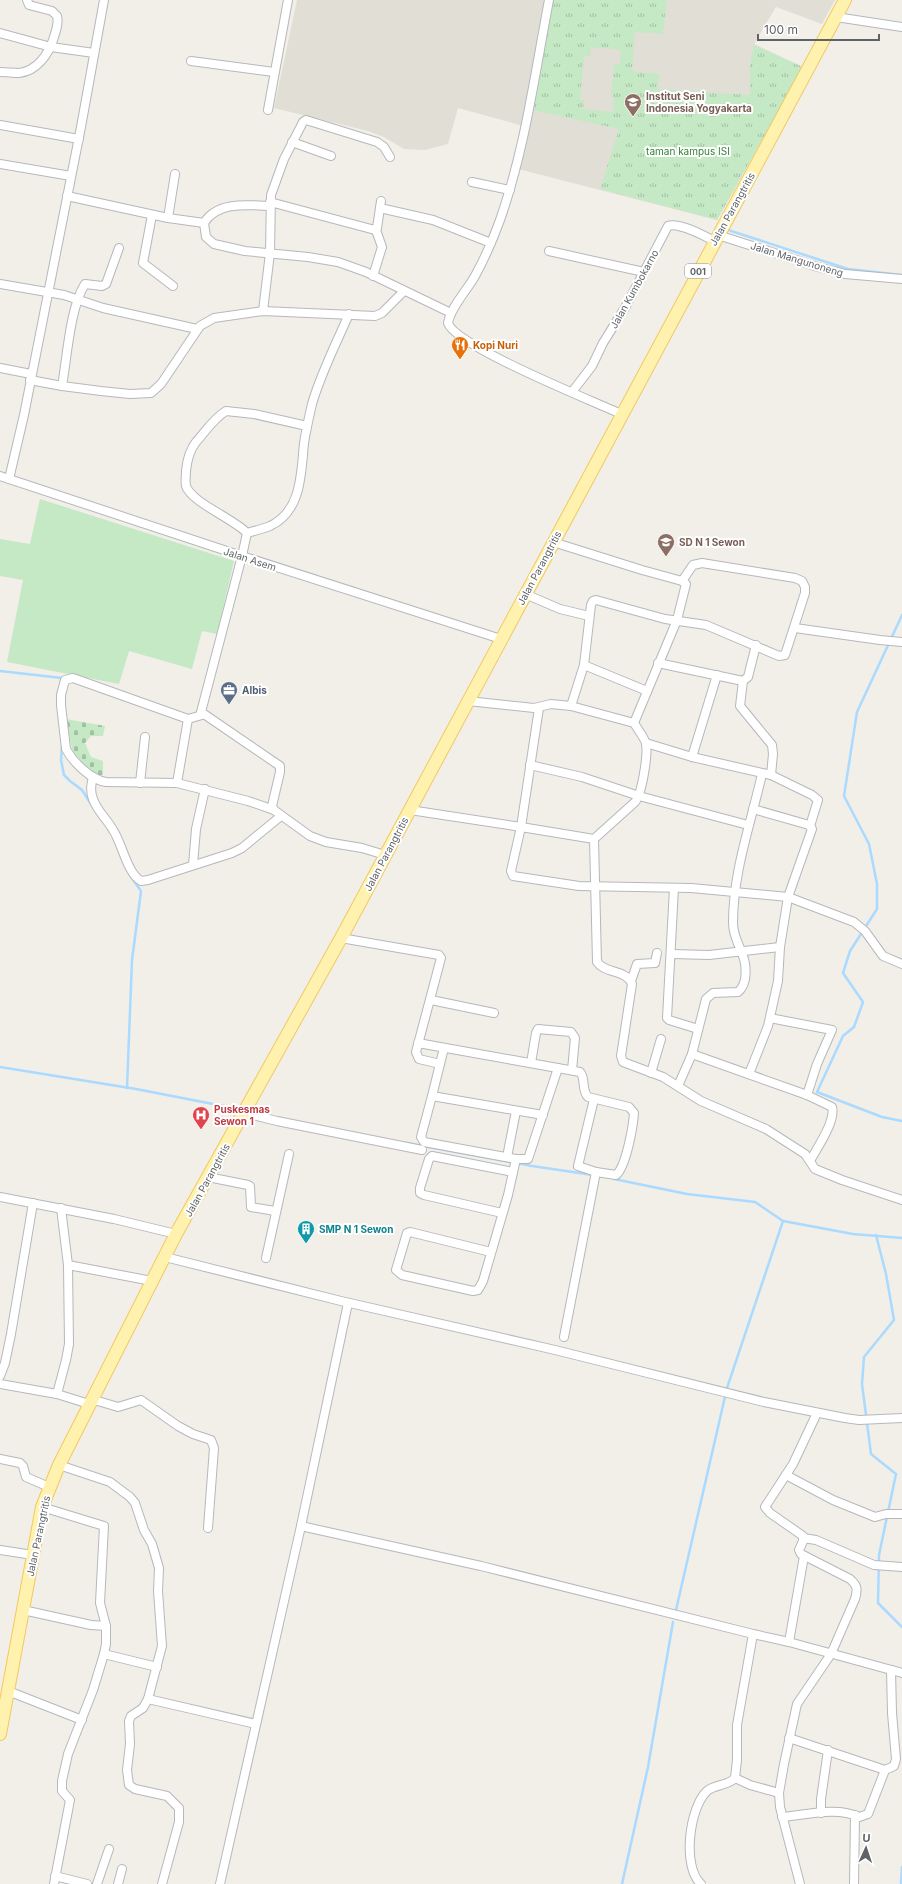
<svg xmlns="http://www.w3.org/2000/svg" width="902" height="1884" font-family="Inter,sans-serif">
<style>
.education{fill:#e1ded6}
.grass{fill:#c5e8c5}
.cemetery{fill:url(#cemetery-stones)}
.park{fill:url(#park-tufts);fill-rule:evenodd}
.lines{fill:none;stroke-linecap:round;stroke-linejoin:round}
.stream{stroke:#aadaff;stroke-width:2.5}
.minor-casing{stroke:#b5b8bc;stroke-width:10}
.primary-casing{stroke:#f2c960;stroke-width:14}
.minor{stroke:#fff;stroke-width:8}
.primary{stroke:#fff2af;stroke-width:12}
.labels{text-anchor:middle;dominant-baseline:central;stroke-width:4;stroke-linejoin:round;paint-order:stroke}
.shield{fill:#fff;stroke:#8f9295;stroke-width:1}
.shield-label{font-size:9px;font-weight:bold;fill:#5f6368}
.education-label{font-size:10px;font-weight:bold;fill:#785e54;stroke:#fff;text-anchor:start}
.park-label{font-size:10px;fill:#348238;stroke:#fff}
.street-label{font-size:10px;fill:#5f6368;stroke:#fff}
.food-label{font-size:10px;font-weight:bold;fill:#c56008;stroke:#fff;text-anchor:start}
.service-label{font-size:10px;font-weight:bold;fill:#4e5e75;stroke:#fff;text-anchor:start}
.health-label{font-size:10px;font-weight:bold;fill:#be3a42;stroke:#fff;text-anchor:start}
.culture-label{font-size:10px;font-weight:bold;fill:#0d838f;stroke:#fff;text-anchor:start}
</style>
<defs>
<pattern id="cemetery-stones" width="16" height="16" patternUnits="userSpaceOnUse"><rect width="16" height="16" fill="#c5e8c5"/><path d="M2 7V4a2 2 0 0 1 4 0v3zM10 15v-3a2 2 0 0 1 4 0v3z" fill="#a3c0a4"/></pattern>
<pattern id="park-tufts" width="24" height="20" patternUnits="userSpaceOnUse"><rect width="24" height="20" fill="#c5e8c5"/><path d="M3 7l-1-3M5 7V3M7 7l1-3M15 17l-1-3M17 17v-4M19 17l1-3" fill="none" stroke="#a3c0a4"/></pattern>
</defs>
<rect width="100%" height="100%" fill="#f1efe8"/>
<!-- education -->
<path class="education" d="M 297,0 L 835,0 L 822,24 L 776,7 L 754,44 L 803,67 L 717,220 L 514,168 L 524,126 L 458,108 L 448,144 L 425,150 L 404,149 L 384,137 L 368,131 L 274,108 Z"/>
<!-- grass -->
<path class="grass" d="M 40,499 L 234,561 L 217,634 L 202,631 L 192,669 L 129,651 L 119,684 L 7,662 L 23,580 L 0,576 L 0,539 L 30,544 Z"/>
<!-- cemetery -->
<path class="cemetery" d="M 66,719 L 105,726 L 103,736 L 91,736 L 85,743 L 91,757 L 103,761 L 103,775 L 98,775 L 78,760 L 72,749 Z"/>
<!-- park -->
<path class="park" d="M 552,0 L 667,0 L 663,34 L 635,32 L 632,71 L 660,74 L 657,89 L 750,95 L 750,65 L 754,45 L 803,67 L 717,220 L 600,189 L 619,129 L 532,110 ZM 591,47 L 621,50 L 620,64 L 614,64 L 611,97 L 614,98 L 613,112 L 583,109 L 584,100 L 580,100 L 584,56 L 590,56 Z"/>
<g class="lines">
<!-- stream -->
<g class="stream">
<path d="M 725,229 L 848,269 L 902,275"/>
<path d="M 902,615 L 857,712 L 844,796 L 869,844 L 877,884 L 877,909 L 850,951 L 843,973 L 863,1002 L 854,1027 L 843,1036 L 817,1092 L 882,1117 L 902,1121"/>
<path d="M 0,671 L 62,678 L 61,681"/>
<path d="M 62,745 L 61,760 L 64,775 L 70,781 L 82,790 L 91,804"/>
<path d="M 0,1067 L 136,1089 L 239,1109"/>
<path d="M 127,1088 L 132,960 L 141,891 L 132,878"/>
<path d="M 407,1143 L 532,1166 L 593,1175"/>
<path d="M 614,1179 L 687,1194 L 755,1202 L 783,1221 L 853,1234 L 902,1238"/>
<path d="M 876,1235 L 886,1274 L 894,1320 L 864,1357 L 862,1384 L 871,1454 L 896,1474 L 879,1555 L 878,1603 L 902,1627"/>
<path d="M 676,1610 L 727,1388 L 783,1221"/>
<path d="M 622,1884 L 648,1767 L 673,1622"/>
<path d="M 901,1884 L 902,1867"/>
</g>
<defs>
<g id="minor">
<path d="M 549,0 C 535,73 525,149 500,220 C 493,239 485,258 475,276 C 468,289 450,308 448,323 C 455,346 593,401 621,414"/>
<path d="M 836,17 L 902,27"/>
<path d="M 0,33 L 51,47 L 94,53"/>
<path d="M 191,61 L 274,72"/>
<path d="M 0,72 C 6,72 13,73 19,73 C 37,71 49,54 54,37 C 56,31 59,23 57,16 L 52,11 L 29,5 L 27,0"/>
<path d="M 268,110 L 288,0"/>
<path d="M 0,125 L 79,139"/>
<path d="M 292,142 L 331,156"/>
<path d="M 0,164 L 71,176"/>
<path d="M 472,182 L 510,190"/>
<path d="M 67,196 L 168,218 L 204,223"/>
<path d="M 270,202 L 375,230 L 377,228 L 381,201"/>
<path d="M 270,206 C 248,205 217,201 204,223 L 206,237 L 214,244 L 245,251 L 308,257 L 338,262 L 366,272 L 451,313"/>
<path d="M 380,208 L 433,220 L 491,243"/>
<path d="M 152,215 L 143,263 L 173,286"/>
<path d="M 168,218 L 175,174"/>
<path d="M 718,235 L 818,267 L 845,274 L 902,279"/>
<path d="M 549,251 L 644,272"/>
<path d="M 373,276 L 382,247 L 376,230"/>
<path d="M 0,284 L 64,295 L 103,308 L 197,329"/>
<path d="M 263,311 L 270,253 L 271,195 L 284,159 L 303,122 L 306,120 L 377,142 L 384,147 L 390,157"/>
<path d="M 0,368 L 31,374"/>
<path d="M 30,380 L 62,386 L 101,391 L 130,394 L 151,393 L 161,384 L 200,326 L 214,318 L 263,311 L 375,316 L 382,313 L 404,291"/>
<path d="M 62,386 C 67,358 70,307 85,284 L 102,286 L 106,284 L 119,248"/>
<path d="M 572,392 L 592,366 L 603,343 L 626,306 L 668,226 C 678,222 705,236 714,241"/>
<path d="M 0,476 L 242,556 L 501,639"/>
<path d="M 9,479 L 24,415 L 81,127 L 104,0"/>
<path d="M 247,533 L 242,556 L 201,712 L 280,766 L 280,772 L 272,806 L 274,810 L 310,836 L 326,842 L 362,848 L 385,855"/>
<path d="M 247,533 C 254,531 263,529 270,526 C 302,511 301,473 304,443 C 306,430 309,417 312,404 C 321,373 336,344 349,314"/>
<path d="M 247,533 C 234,519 191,502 186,486 C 185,481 186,476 186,471 C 187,460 189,451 196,442 C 205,432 214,418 226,411 L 254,414 L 307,426"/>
<path d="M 553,542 L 642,570 L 682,581 L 686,584 L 677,620 L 634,723"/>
<path d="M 525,594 L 560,609 L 589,616"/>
<path d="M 795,628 L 880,640 L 902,642"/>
<path d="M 658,663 L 743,681 L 748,677 L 756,645"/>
<path d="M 584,665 L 647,691"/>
<path d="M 743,681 L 740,706 L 772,745 L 773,754 L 771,775"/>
<path d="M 468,701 L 534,708 L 551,704 L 571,706 L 634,723 C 637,728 646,740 646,744 C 648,755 642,794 635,802 L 594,839 L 521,827 L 511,871 L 513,876 L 579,886 L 691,888 L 788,897 L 854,922 L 865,931 L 883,956 L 902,964"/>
<path d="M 571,706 L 584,665 L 591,605 L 593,601 L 596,600 L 665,619 L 706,625 L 779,656 L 785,655 L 805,593 L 805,587 L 802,581 L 795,578 L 702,563 L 693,565 L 682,581"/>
<path d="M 202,715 L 188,719 L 73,678 L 65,680 L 61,695 L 61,705 L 66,749 C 73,762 91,780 106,782 L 177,783 L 248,801 L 274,810"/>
<path d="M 646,743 L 692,757 L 771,775 L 812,795 L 818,800 L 810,826"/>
<path d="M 692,757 L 717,675"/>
<path d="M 530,765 L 582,777 L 639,796 L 748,825"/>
<path d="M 93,777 C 91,785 90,791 93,799 C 97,811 107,819 113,830 C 122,843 127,873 141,881 L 148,880 L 232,853 L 242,848 L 281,816"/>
<path d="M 140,783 L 145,737"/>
<path d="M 177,783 L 188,719"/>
<path d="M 410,810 L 521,827 L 539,708"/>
<path d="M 594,839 L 597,962 C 605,974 626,969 632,984 L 621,1056 L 623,1062 L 663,1077 L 701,1101 L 766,1129 L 805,1154 L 815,1169 L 842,1180 L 902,1200"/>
<path d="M 193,865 L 196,829 L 205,789"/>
<path d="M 674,888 L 667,1018 L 669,1020 L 698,1029"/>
<path d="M 341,938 L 439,955 L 441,958 L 416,1052 L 419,1059 L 440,1064"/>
<path d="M 672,954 L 709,955 L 780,947"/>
<path d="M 631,981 L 637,964 L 655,963 L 657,953"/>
<path d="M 431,1000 L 494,1013"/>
<path d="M 770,1018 L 832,1030 L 817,1064 L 807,1095"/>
<path d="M 418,1043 L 580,1072 C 586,1078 581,1090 588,1097 L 629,1107 L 634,1113 C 633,1127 626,1167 616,1175 L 596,1172 L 578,1166 L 594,1099"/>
<path d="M 444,1048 L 432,1096 L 543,1115"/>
<path d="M 692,1054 L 807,1095 L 832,1107 C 836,1121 817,1148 810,1161"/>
<path d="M 531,1063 L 536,1033 L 538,1029 L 571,1032 L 575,1038 L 572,1070"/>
<path d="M 651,1073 L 661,1039"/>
<path d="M 749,1074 L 768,1026 L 778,981 L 780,947 L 788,897 L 812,829 L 809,825 L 753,809"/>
<path d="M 678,1086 L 692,1054 L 706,999 L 713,993 L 738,992 C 743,988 744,984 745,979 C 749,954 733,944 733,923 C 733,871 751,823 762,774"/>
<path d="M 432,1096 L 421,1137 L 424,1142 L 516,1159 L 528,1159 L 558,1068"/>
<path d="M 244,1113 L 277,1121 L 422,1150"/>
<path d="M 507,1157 L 516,1111"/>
<path d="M 208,1177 L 248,1185 L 250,1186 L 251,1207 L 275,1211"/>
<path d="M 0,1197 L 114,1219 L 176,1234"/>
<path d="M 502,1213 L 424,1195 L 420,1193 L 420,1188 L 429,1159 L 432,1156 L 513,1172"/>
<path d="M 491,1252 L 410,1232 L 407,1233 L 396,1270 L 402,1275 L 473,1291 L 478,1290 L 483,1281 L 508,1195 L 516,1159"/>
<path d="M 165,1257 L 341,1301 L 555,1350 L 764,1402 L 845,1418 L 859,1420 L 902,1418"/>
<path d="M 266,1258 L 289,1154"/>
<path d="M 68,1265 L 152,1281"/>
<path d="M 564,1337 L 596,1172"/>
<path d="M 0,1376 L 5,1363 L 11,1334 L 33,1203"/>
<path d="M 0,1384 L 57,1394 L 89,1404"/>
<path d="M 57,1394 L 66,1360 L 69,1344 L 68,1265 L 61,1208"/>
<path d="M 91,1399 L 118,1407 L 141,1400 L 178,1426 L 193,1434 L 211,1440 L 214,1448 L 208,1528"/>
<path d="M 0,1459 L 20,1463 L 23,1466 L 26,1477 L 49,1487"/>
<path d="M 59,1465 L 110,1482 L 130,1497 L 135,1503 L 144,1530 L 152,1544 L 159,1568 L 158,1591 L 162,1646 L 148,1699 L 143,1708 L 131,1716 L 129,1721 L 130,1744 L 127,1770 L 129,1785 L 135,1789 L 167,1796 L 179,1808 L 179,1822 L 162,1884"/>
<path d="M 786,1475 L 833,1500 L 875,1517 L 886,1514 L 902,1514"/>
<path d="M 42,1507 L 104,1526 L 100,1603 L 106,1626 L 106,1644 L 104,1654 L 157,1667"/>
<path d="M 301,1526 L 481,1566 L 753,1634 L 789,1642 L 902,1673"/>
<path d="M 803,1538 L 816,1540 L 874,1565 L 902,1567"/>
<path d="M 0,1550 L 33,1555"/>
<path d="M 23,1610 L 91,1625 L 106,1626"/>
<path d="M 789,1642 L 804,1556"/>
<path d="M 8,1691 L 82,1720"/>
<path d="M 148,1699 L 256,1724"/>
<path d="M 789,1738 L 885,1770"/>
<path d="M 735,1778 L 750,1785 L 779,1793"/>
<path d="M 821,1813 L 821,1799 L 828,1750"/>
<path d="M 782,1817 C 806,1815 837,1806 859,1817 L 868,1814 L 885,1770 L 894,1766 L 896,1759 L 892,1713 L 891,1670"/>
<path d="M 55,1876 L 87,1884"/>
<path d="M 54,1884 L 70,1800 L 62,1791 L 62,1781 L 68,1754 L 93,1690 L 104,1654"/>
<path d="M 97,1884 L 109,1849"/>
<path d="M 118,1884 L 122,1869"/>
<path d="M 220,1884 L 301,1526 L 348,1303"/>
<path d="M 701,1884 C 682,1867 689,1808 707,1791 C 715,1784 728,1786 735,1778 L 737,1760 L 737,1725 L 753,1634"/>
<path d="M 800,1884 L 780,1807 L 779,1793 L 784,1764 L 797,1704 L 831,1654 L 855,1599 C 858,1589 857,1585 850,1579 L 801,1554 L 799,1550 L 804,1539 L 803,1536 L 770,1513 L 765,1507 L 793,1464 L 817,1413"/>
<path d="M 854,1884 L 855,1815"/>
</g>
<path id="primary" d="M 0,1734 L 42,1507 L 59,1465 L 176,1234 L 341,938 L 845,0"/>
</defs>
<!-- minor casing -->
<use href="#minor" class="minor-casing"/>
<!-- primary casing -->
<use href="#primary" class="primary-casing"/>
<!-- minor -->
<use href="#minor" class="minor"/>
<!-- primary -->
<use href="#primary" class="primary"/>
</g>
<!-- icons -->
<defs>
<symbol id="university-pin" viewBox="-11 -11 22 30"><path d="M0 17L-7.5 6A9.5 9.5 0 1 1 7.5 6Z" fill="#8d6e63" stroke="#fff"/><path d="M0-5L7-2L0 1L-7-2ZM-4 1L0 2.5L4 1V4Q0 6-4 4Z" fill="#fff"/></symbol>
<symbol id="restaurant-pin" viewBox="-11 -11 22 30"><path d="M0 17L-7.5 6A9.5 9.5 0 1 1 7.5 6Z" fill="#e8710a" stroke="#fff"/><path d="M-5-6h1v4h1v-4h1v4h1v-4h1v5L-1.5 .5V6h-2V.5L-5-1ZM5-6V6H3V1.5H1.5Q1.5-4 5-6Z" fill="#fff"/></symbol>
<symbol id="school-pin" viewBox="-11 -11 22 30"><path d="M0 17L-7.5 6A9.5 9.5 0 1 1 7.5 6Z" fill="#8d6e63" stroke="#fff"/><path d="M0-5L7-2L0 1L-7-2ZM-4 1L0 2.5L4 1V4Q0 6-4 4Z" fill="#fff"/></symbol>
<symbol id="office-pin" viewBox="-11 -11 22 30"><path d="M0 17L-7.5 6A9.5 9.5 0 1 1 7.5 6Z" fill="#5c6f8a" stroke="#fff"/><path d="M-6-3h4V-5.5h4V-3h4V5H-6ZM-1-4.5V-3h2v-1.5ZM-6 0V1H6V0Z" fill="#fff"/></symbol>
<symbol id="hospital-pin" viewBox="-11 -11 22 30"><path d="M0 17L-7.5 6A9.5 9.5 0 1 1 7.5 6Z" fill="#e0444e" stroke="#fff"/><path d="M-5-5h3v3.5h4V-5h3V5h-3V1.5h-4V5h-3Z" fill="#fff"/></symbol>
<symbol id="building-pin" viewBox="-11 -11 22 30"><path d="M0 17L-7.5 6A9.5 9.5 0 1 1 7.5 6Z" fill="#0f9aa8" stroke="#fff"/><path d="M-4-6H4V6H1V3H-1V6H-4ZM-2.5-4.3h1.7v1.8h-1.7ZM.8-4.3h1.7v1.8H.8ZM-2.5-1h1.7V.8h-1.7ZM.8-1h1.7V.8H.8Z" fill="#fff"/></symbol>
</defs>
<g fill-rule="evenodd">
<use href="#university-pin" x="623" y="92" width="20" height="27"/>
<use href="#restaurant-pin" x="450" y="335" width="20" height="27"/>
<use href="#school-pin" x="656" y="532" width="20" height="27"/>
<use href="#office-pin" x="219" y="680" width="20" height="27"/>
<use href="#hospital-pin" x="191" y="1105" width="20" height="27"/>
<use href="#building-pin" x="296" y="1219" width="20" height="27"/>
</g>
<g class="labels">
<!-- shield labels -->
<rect class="shield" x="685" y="264" width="26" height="14" rx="3"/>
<g class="shield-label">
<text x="698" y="271">001</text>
</g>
<!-- education labels -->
<g class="education-label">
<text x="646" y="96">Institut Seni<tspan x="646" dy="12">Indonesia Yogyakarta</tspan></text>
<text x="679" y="542">SD N 1 Sewon</text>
</g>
<!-- park labels -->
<g class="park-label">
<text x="688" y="151">taman kampus ISI</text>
</g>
<!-- street labels -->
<g class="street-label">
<text transform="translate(732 209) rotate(-61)">Jalan Parangtritis</text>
<text transform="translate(797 259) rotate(17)">Jalan Mangunoneng</text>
<text transform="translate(634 289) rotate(-61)">Jalan Kumbokarno</text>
<text transform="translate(250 559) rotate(18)">Jalan Asem</text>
<text transform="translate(539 568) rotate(-62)">Jalan Parangtritis</text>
<text transform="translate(386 854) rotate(-62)">Jalan Parangtritis</text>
<text transform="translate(207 1180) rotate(-61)">Jalan Parangtritis</text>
<text transform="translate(38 1536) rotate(-78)">Jalan Parangtritis</text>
</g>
<!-- food labels -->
<g class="food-label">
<text x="473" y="345">Kopi Nuri</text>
</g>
<!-- service labels -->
<g class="service-label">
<text x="242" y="690">Albis</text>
</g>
<!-- health labels -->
<g class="health-label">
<text x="214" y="1109">Puskesmas<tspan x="214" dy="12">Sewon 1</tspan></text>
</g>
<!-- culture labels -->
<g class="culture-label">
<text x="319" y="1229">SMP N 1 Sewon</text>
</g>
</g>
<!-- north arrow -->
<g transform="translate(866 1848) rotate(3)" stroke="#ffffff" stroke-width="3" paint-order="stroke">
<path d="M0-3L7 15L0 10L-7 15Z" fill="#5f6368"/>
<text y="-6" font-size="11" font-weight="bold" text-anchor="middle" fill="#5f6368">U</text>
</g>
<!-- scale -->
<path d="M758 34v6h121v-6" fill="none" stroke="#5f6368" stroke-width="2"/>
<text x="764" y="34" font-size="12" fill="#5f6368" stroke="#ffffff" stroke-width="3" paint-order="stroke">100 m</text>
</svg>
